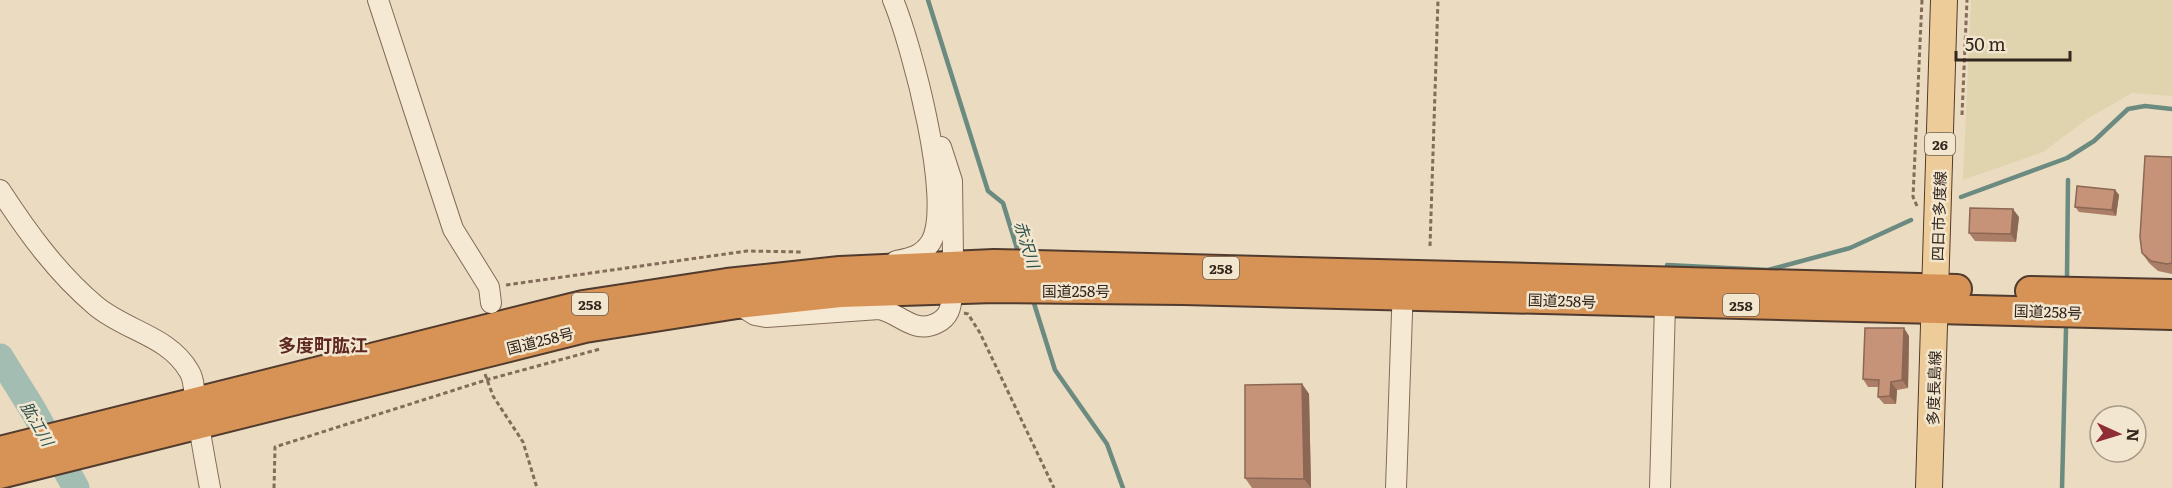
<svg xmlns="http://www.w3.org/2000/svg" width="2172" height="488" font-family="Literata,'Noto Sans JP',serif">
<style>
.farmland{fill:#e0d4ae}
.lines{fill:none;stroke-linecap:round;stroke-linejoin:round}
.stream{stroke:#6b8a80;stroke-width:4.5}
.river{stroke:#a3bdb3;stroke-width:27}
.minor-casing{stroke:#836c59;stroke-width:22}
.major-casing{stroke:#513b2e;stroke-width:28}
.highway-casing{stroke:#513b2e;stroke-width:32}
.path{stroke:#836c59;stroke-width:3;stroke-dasharray:4.5 3;stroke-linecap:butt}
.minor{stroke:#f6e9d3;stroke-width:20}
.major{stroke:#edcc99;stroke-width:26}
.highway{stroke:#d79355;stroke-width:28}
.wall{fill:#ab7e67}
.shaded-wall{fill:#8b6754}
.building{fill:#c79378;stroke:#8b6754;stroke-width:1.5}
.labels{text-anchor:middle;dominant-baseline:central;stroke-width:5;stroke-linejoin:round;paint-order:stroke}
.shield{fill:#f3e6cf;stroke:#6d6052;stroke-width:1.5}
.shield-label{font-size:14px;font-weight:bold;fill:#33261d}
.street-label{font-size:15px;fill:#33261d;stroke:#f3e6cf}
.water-label{font-size:16px;font-style:italic;fill:#2d524d;stroke:#f3e6cf}
.quarter-label{font-size:18px;font-weight:bold;fill:#5e271f;stroke:#f3e6cf}
</style>
<rect width="100%" height="100%" fill="#ebdbc0"/>
<!-- farmland -->
<path class="farmland" d="M 1971,0 L 2172,0 L 2172,96 L 2132,93 L 2087,119 L 2043,152 L 1963,180 Z"/>
<g class="lines">
<!-- stream -->
<g class="stream">
<path d="M 928,0 L 988,191 L 1003,203 L 1019,255"/>
<path d="M 1961,197 L 2067,158 L 2094,141 L 2128,109 L 2145,106 L 2172,109"/>
<path d="M 1667,265 L 1768,270 L 1850,248 L 1911,220"/>
<path d="M 2067,277 L 2068,180"/>
<path d="M 1032,297 L 1055,370 L 1107,444 L 1123,488"/>
<path d="M 2062,488 L 2066,329"/>
</g>
<!-- river -->
<path class="river" d="M 0,357 L 33,410 L 76,488"/>
<defs>
<g id="minor">
<path d="M 378,0 L 453,229 L 489,287 L 491,303"/>
<path d="M 893,0 C 911,43 954,202 931,242 C 922,256 911,258 896,261"/>
<path d="M 941,147 L 952,181 L 953,257"/>
<path d="M 0,190 C 28,233 57,273 96,306 C 126,331 169,336 189,371 C 195,380 194,396 196,406 C 200,434 205,461 210,488"/>
<path d="M 739,305 L 755,315 L 766,317 L 879,309 C 900,313 914,335 937,323 C 949,317 951,308 952,295"/>
<path d="M 1396,488 L 1403,284"/>
<path d="M 1660,488 L 1665,304"/>
</g>
<path id="major" d="M 1929,488 L 1944,0"/>
<g id="highway">
<path d="M 2030,291 L 2172,294"/>
<path d="M 0,451 L 583,305 L 727,283 L 840,271 L 994,264 L 1957,289"/>
<path d="M 0,474 L 585,328 L 737,304 L 840,293 L 994,288 L 1183,290 L 2172,315"/>
</g>
</defs>
<!-- minor casing -->
<use href="#minor" class="minor-casing"/>
<!-- major casing -->
<use href="#major" class="major-casing"/>
<!-- highway casing -->
<use href="#highway" class="highway-casing"/>
<!-- path -->
<g class="path">
<path d="M 1962,115 L 1967,0"/>
<path d="M 1917,206 L 1913,197 L 1922,0"/>
<path d="M 1430,246 L 1438,0"/>
<path d="M 506,285 L 747,251 L 803,252"/>
<path d="M 964,313 L 968,314 L 980,333 L 1054,488"/>
<path d="M 485,374 L 493,396 L 523,442 L 537,488"/>
<path d="M 274,488 L 275,447 L 486,380 L 600,349"/>
</g>
<!-- minor -->
<use href="#minor" class="minor"/>
<!-- major -->
<use href="#major" class="major"/>
<!-- highway -->
<use href="#highway" class="highway"/>
</g>
<!-- wall -->
<g class="wall">
<path d="M 2172,157 L 2172,274 L 2158,271 L 2149,263 L 2142,253 Z"/>
<path d="M 2115,190 L 2119,195 L 2116,216 L 2079,212 L 2075,207 Z"/>
<path d="M 2019,217 L 2016,242 L 1975,241 L 1969,233 Z"/>
<path d="M 1909,336 L 1908,388 L 1897,390 L 1896,404 L 1884,404 L 1878,397 L 1879,387 L 1868,387 L 1863,379 Z"/>
<path d="M 1302,384 L 1309,394 L 1311,488 L 1252,488 L 1245,478 Z"/>
</g>
<!-- shaded-wall -->
<g class="shaded-wall">
<path d="M 2115,190 L 2119,195 L 2116,216 L 2112,210 Z"/>
<path d="M 2013,209 L 2019,217 L 2016,242 L 2011,234 Z"/>
<path d="M 1904,328 L 1909,336 L 1908,388 L 1902,380 Z"/>
<path d="M 1891,382 L 1897,390 L 1896,404 L 1890,396 Z"/>
<path d="M 1302,384 L 1309,394 L 1311,488 L 1304,479 Z"/>
</g>
<!-- building -->
<g class="building">
<path d="M 2145,156 L 2172,157 L 2172,263 L 2167,264 L 2151,261 L 2142,253 L 2140,237 Z"/>
<path d="M 2077,186 L 2115,190 L 2112,210 L 2075,207 Z"/>
<path d="M 1970,208 L 2013,209 L 2011,234 L 1969,233 Z"/>
<path d="M 1865,328 L 1904,328 L 1902,380 L 1891,382 L 1890,396 L 1878,397 L 1879,380 L 1863,379 Z"/>
<path d="M 1302,384 L 1304,479 L 1245,478 L 1245,385 Z"/>
</g>
<g class="labels">
<!-- shield labels -->
<g class="shield">
<rect x="1925" y="133" width="30" height="22" rx="4.5"/>
<rect x="1203" y="257" width="36" height="22" rx="4.5"/>
<rect x="572" y="293" width="36" height="22" rx="4.5"/>
<rect x="1723" y="294" width="36" height="22" rx="4.5"/>
</g>
<g class="shield-label">
<text x="1940" y="144">26</text>
<text x="1221" y="268">258</text>
<text x="590" y="304">258</text>
<text x="1741" y="305">258</text>
</g>
<!-- street labels -->
<g class="street-label">
<text transform="translate(1938 216) rotate(-88)">四日市多度線</text>
<text x="1076" y="290">国道258号</text>
<text transform="translate(1562 300) rotate(2)">国道258号</text>
<text transform="translate(2048 311) rotate(2)">国道258号</text>
<text transform="translate(540 340) rotate(-14)">国道258号</text>
<text transform="translate(1933 388) rotate(-88)">多度長島線</text>
</g>
<!-- water labels -->
<g class="water-label">
<text transform="translate(1028 244) rotate(73)">赤沢川</text>
<text transform="translate(38 423) rotate(60)">肱江川</text>
</g>
<!-- quarter labels -->
<g class="quarter-label">
<text x="323" y="344">多度町肱江</text>
</g>
</g>
<!-- north arrow -->
<g transform="translate(2118 434) rotate(94)"><circle r="28" fill="#f3e6cf" stroke="#a69988" stroke-width="1.5"/>
<path d="M0-4.5L10 22L0 15L-10 22Z" fill="#8e2d35"/>
<text y="-9" font-size="16" font-weight="bold" text-anchor="middle" fill="#33261d">N</text>
</g>
<!-- scale -->
<path d="M1956 51v9h114v-9" fill="none" stroke="#33261d" stroke-width="3"/>
<text x="1965" y="51" font-size="18" fill="#33261d" stroke="#f3e6cf" stroke-width="4.5" paint-order="stroke">50 m</text>
</svg>
